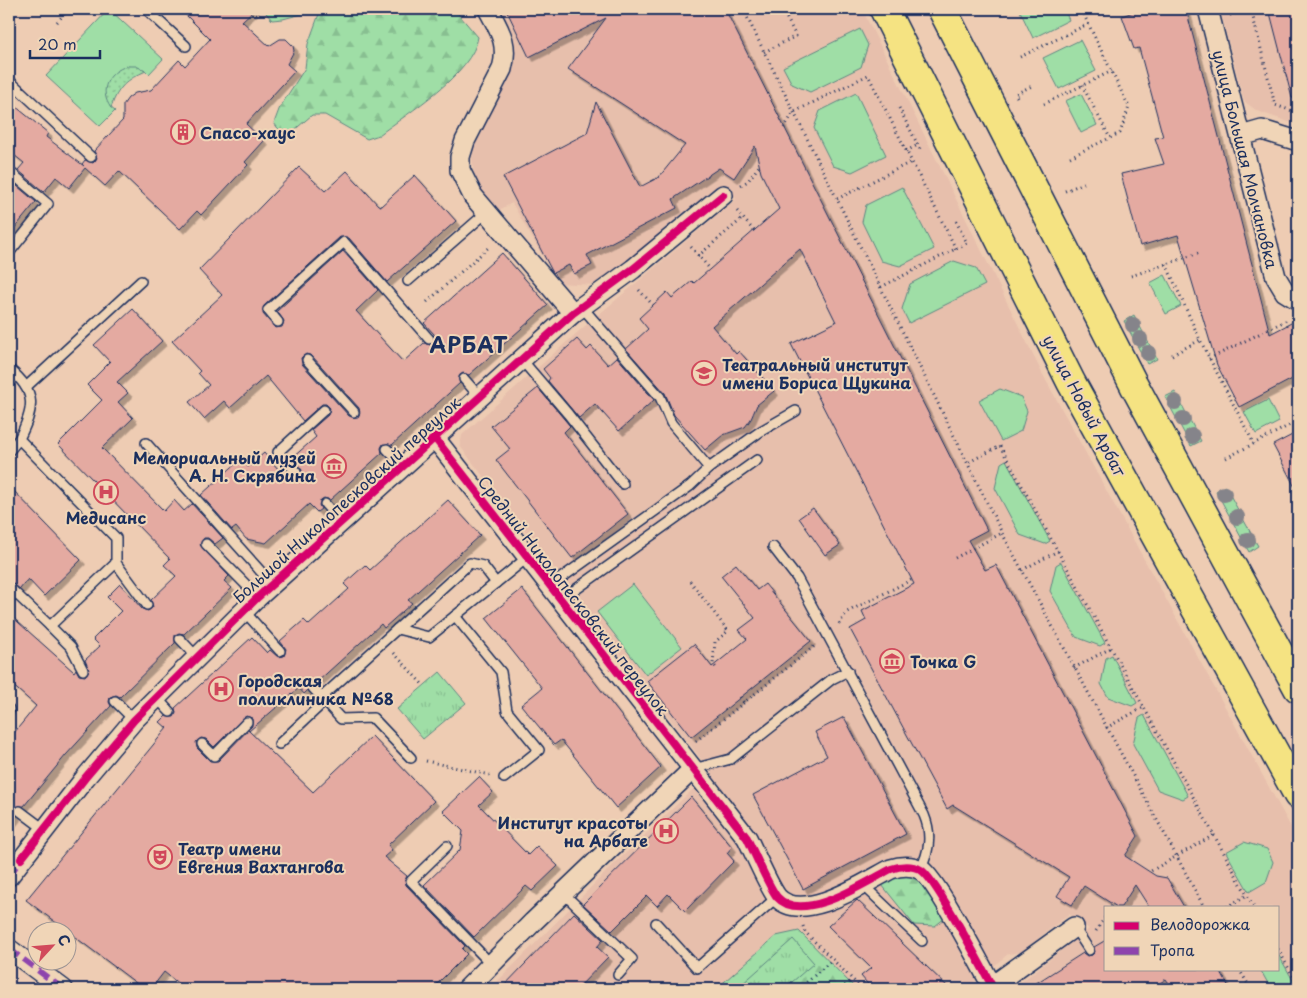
<svg xmlns="http://www.w3.org/2000/svg" width="1307" height="998" font-family="'Playpen Sans',sans-serif">
<style>
.built{fill:#e7bfac;fill-rule:evenodd}
.grass{fill:#9fdea6;stroke:#5d8682}
.forest{fill:url(#forest-firs);stroke:#5d8682}
.park{fill:url(#park-tufts);stroke:#5d8682}
.garden{fill:url(#garden-dots);stroke:#5d8682}
.building{fill:#e4aaa1;stroke:#1b2f5e;fill-rule:evenodd;filter:url(#shadow)}
.lines{fill:none;stroke-linecap:round;stroke-linejoin:round}
.lane-casing{stroke:#1b2f5e;stroke-width:12}
.street-casing{stroke:#1b2f5e;stroke-width:22}
.primary-casing{stroke:#1b2f5e;stroke-width:31}
.path{stroke:#1b2f5e;stroke-width:3;stroke-dasharray:1 4;stroke-linecap:butt}
.lane{stroke:#f0d5b7;stroke-width:9}
.street{stroke:#f0d5b7;stroke-width:19}
.primary{stroke:#f5e382;stroke-width:28}
.quiet{stroke:#8e44ad;stroke-width:6;stroke-dasharray:12 6;stroke-linecap:butt}
.cycleway-casing{stroke:#f0d5b7;stroke-width:11}
.cycleway{stroke:#d6006c;stroke-width:8}
.tree{fill:#85848a}
.labels{text-anchor:middle;dominant-baseline:central;stroke-width:4;stroke-linejoin:round;paint-order:stroke}
.poi-label{font-size:16px;font-weight:bold;fill:#1b2f5e;stroke:#f0d5b7;text-anchor:start}
.street-label{font-size:16px;fill:#1b2f5e;stroke:#f0d5b7}
.district-label{font-size:21px;font-weight:bold;letter-spacing:1px;fill:#1b2f5e;stroke:#f0d5b7}
</style>
<defs>
<pattern id="forest-firs" width="22" height="20" patternUnits="userSpaceOnUse" patternTransform="scale(1.25)"><rect width="22" height="20" fill="#9fdea6"/><path d="M5 1l3.5 6h-7zM16 11l3.5 6h-7z" fill="#88bf91"/></pattern>
<pattern id="park-tufts" width="24" height="20" patternUnits="userSpaceOnUse" patternTransform="scale(1.25)"><rect width="24" height="20" fill="#9fdea6"/><path d="M3 7l-1-3M5 7V3M7 7l1-3M15 17l-1-3M17 17v-4M19 17l1-3" fill="none" stroke="#88bf91"/></pattern>
<pattern id="garden-dots" width="8" height="8" patternUnits="userSpaceOnUse" patternTransform="scale(1.25)"><rect width="8" height="8" fill="#9fdea6"/><path d="M2 2h.1M6 6h.1" fill="none" stroke="#88bf91" stroke-width="1.8" stroke-linecap="round"/></pattern>
<filter id="shadow"><feDropShadow dx="4.5" dy="4.5" stdDeviation="0" flood-color="#0004"/></filter>
</defs>
<rect width="100%" height="100%" fill="#eeccb3"/>
<filter id="ink" filterUnits="userSpaceOnUse"><feTurbulence type="fractalNoise" baseFrequency=".02" numOctaves="2"/><feDisplacementMap in="SourceGraphic" scale="10" xChannelSelector="R" yChannelSelector="G"/><feConvolveMatrix kernelMatrix="1 2 1 2 8 2 1 2 1" color-interpolation-filters="sRGB"/></filter>
<g filter="url(#ink)">
<!-- built -->
<g class="built">
<path d="M 498,9 L 862,9 L 1042,373 L 1298,840 L 1298,989 L 1012,989 L 1089,929 L 1069,914 L 1021,952 L 1008,954 L 966,989 L 490,989 L 607,871 L 711,772 L 460,446 L 462,435 L 578,332 L 736,199 L 724,185 L 657,241 L 596,285 L 558,283 L 512,203 L 499,210 L 481,189 L 474,176 L 472,159 L 473,147 L 511,72 L 514,60 L 514,42 ZM 1106,907 L 1278,907 L 1278,969 L 1106,969 Z"/>
<path d="M 1220,9 L 1298,9 L 1298,125 L 1257,111 L 1244,101 Z"/>
</g>
<!-- grass -->
<g class="grass">
<path d="M 109,9 L 163,59 L 149,74 L 144,69 L 127,66 L 110,107 L 115,111 L 100,126 L 46,76 Z"/>
<path d="M 1019,9 L 1064,9 L 1069,20 L 1033,38 Z"/>
<path d="M 860,29 L 868,45 L 861,67 L 810,92 L 792,84 L 783,67 Z"/>
<path d="M 1080,40 L 1096,71 L 1059,89 L 1043,58 Z"/>
<path d="M 856,93 L 886,155 L 852,172 L 833,166 L 814,128 L 820,111 Z"/>
<path d="M 1081,94 L 1097,125 L 1081,133 L 1065,101 Z"/>
<path d="M 902,187 L 934,249 L 900,266 L 881,261 L 862,222 L 866,205 Z"/>
<path d="M 954,261 L 976,268 L 985,285 L 909,323 L 902,309 L 910,284 Z"/>
<path d="M 1165,275 L 1181,306 L 1166,314 L 1150,283 Z"/>
<path d="M 1134,315 L 1157,359 L 1147,364 L 1124,321 Z"/>
<path d="M 1000,389 L 1021,397 L 1027,411 L 1021,431 L 1001,441 L 979,400 Z"/>
<path d="M 1175,392 L 1201,441 L 1191,446 L 1165,397 Z"/>
<path d="M 1268,400 L 1279,422 L 1256,434 L 1244,412 Z"/>
<path d="M 1006,460 L 1050,541 L 1045,544 L 1020,535 L 995,488 L 1001,463 Z"/>
<path d="M 1225,486 L 1258,546 L 1249,552 L 1216,491 Z"/>
<path d="M 1061,562 L 1105,643 L 1100,646 L 1076,637 L 1050,591 L 1056,565 Z"/>
<path d="M 633,584 L 682,647 L 646,675 L 597,612 Z"/>
<path d="M 1112,655 L 1137,703 L 1132,706 L 1108,697 L 1101,684 L 1106,658 Z"/>
<path d="M 1144,715 L 1188,796 L 1183,799 L 1158,790 L 1133,744 L 1139,718 Z"/>
<path d="M 1244,842 L 1267,849 L 1273,862 L 1266,882 L 1249,892 L 1226,852 Z"/>
<path d="M 1278,954 L 1298,989 L 1271,989 L 1260,969 L 1278,969 Z"/>
</g>
<!-- forest -->
<g class="forest">
<path d="M 267,9 L 454,9 L 478,37 C 473,73 408,113 379,135 L 367,139 L 325,115 L 312,115 L 292,132 L 280,131 L 274,123 L 280,107 L 305,68 L 308,44 L 319,14 L 313,11 L 283,19 L 272,20 L 266,13 Z"/>
<path d="M 907,873 L 923,876 L 945,918 L 935,926 L 914,925 L 882,885 L 893,876 Z"/>
<path d="M 799,931 L 856,989 L 716,989 L 776,936 Z"/>
</g>
<!-- park -->
<g class="park">
<path d="M 440,672 L 466,703 L 423,739 L 397,709 Z"/>
<path d="M 793,939 L 814,963 L 784,989 L 742,989 L 740,986 Z"/>
</g>
<!-- garden -->
<path class="garden" d="M 127,66 L 136,66 L 146,71 C 127,79 117,88 111,108 C 98,90 108,72 127,66 Z"/>
<!-- building -->
<g class="building">
<path d="M 180,9 L 255,9 L 242,21 L 269,46 L 280,39 L 286,39 L 293,46 L 294,51 L 287,64 L 295,71 L 246,124 L 264,141 L 245,162 L 248,165 L 201,215 L 197,211 L 180,229 L 119,171 L 105,186 L 85,168 L 69,188 L 56,177 L 44,192 L 18,170 L 24,163 L 9,151 L 9,101 L 48,133 L 46,137 L 84,166 L 82,164 L 85,160 L 93,163 L 97,158 L 94,151 L 123,120 L 123,105 L 128,98 L 135,93 L 151,90 L 179,60 L 185,66 L 210,39 Z"/>
<path d="M 506,9 L 725,9 L 987,530 L 968,540 L 985,570 L 996,565 L 1138,836 L 1125,856 L 1156,876 L 1167,878 L 1184,907 L 1149,907 L 1135,885 L 1121,907 L 1117,907 L 1084,886 L 1072,905 L 1057,896 L 1069,877 L 953,805 L 947,809 L 850,629 L 866,620 L 862,611 L 914,584 L 791,344 L 836,322 L 800,249 L 712,326 L 736,354 L 739,351 L 774,391 L 757,405 L 751,419 L 745,427 L 723,435 L 705,450 L 674,415 L 665,393 L 626,349 L 648,329 L 639,318 L 667,292 L 672,298 L 692,281 L 694,283 L 779,209 L 761,173 L 755,146 L 734,178 L 719,168 L 673,199 L 677,208 L 587,255 L 592,265 L 574,274 L 569,265 L 553,273 L 503,177 L 587,133 L 596,102 L 640,187 L 659,177 L 685,145 L 568,69 L 606,18 L 529,57 Z"/>
<path d="M 1141,9 L 1186,9 L 1270,334 L 1293,322 L 1298,332 L 1298,376 L 1239,407 L 1217,365 L 1178,235 L 1140,246 L 1121,174 L 1164,164 L 1155,138 L 1163,137 L 1139,48 L 1134,49 L 1122,16 Z"/>
<path d="M 1269,9 L 1298,9 L 1298,98 L 1292,98 Z"/>
<path d="M 299,167 L 325,191 L 347,171 L 378,205 L 381,206 L 415,175 L 456,221 L 387,282 L 349,238 L 340,237 L 264,306 L 263,314 L 275,328 L 282,327 L 284,321 L 277,311 L 343,251 L 378,290 L 356,311 L 403,362 L 424,343 L 430,345 L 435,341 L 434,334 L 424,323 L 502,253 L 548,305 L 469,375 L 463,373 L 460,375 L 460,383 L 392,445 L 383,444 L 381,448 L 382,453 L 330,500 L 324,498 L 321,500 L 319,505 L 321,509 L 317,512 L 309,504 L 266,543 L 246,539 L 236,527 L 232,530 L 201,495 L 241,459 L 248,467 L 264,453 L 279,470 L 283,467 L 294,478 L 300,477 L 302,470 L 292,458 L 316,437 L 311,430 L 328,415 L 330,408 L 326,404 L 322,404 L 303,421 L 266,376 L 230,408 L 224,401 L 204,419 L 189,402 L 209,385 L 198,373 L 200,371 L 172,341 L 222,295 L 199,270 ZM 306,354 L 312,356 L 359,408 L 360,413 L 358,417 L 349,416 L 302,364 L 301,358 Z"/>
<path d="M 10,180 L 36,202 L 9,235 L 9,182 Z"/>
<path d="M 133,309 L 162,341 L 117,382 L 128,393 L 118,402 L 133,418 L 102,448 L 164,511 L 174,500 L 184,511 L 192,504 L 223,538 L 215,544 L 208,538 L 204,538 L 200,545 L 229,576 L 224,581 L 232,588 L 184,634 L 179,633 L 175,635 L 175,643 L 120,697 L 116,695 L 110,697 L 109,702 L 111,706 L 66,755 L 24,806 L 15,807 L 14,811 L 16,816 L 9,825 L 9,739 L 36,706 L 9,682 L 9,614 L 74,672 L 76,669 L 79,675 L 85,676 L 89,670 L 85,660 L 100,646 L 93,639 L 121,611 L 107,597 L 120,584 L 142,609 L 148,611 L 153,607 L 151,600 L 176,576 L 164,565 L 170,559 L 58,444 L 102,400 L 87,385 L 110,362 L 94,345 Z"/>
<path d="M 577,339 L 587,350 L 591,346 L 608,365 L 617,357 L 654,400 L 619,431 L 595,404 L 579,418 L 548,381 L 550,378 L 543,369 Z"/>
<path d="M 538,388 L 570,426 L 564,432 L 628,514 L 572,558 L 496,460 L 510,449 L 491,426 Z"/>
<path d="M 1298,432 L 1298,493 L 1273,445 Z"/>
<path d="M 9,486 L 81,560 L 44,596 L 28,579 L 20,589 L 9,581 Z"/>
<path d="M 448,500 L 480,535 L 408,600 L 412,603 L 384,628 L 381,624 L 316,683 L 308,682 L 306,686 L 307,691 L 304,694 L 299,688 L 249,731 L 313,792 L 372,736 L 434,801 L 388,845 L 392,850 L 384,857 L 407,876 L 405,880 L 406,885 L 465,946 L 462,949 L 467,954 L 432,989 L 185,989 L 164,972 L 151,989 L 144,989 L 26,900 L 167,728 L 160,722 L 166,716 L 174,717 L 176,713 L 175,708 L 252,637 L 267,653 L 270,650 L 278,657 L 284,656 L 286,649 L 280,641 L 304,620 L 309,625 L 349,589 L 344,584 L 355,574 L 365,565 L 370,570 ZM 246,716 L 252,718 L 252,726 L 218,761 L 210,761 L 197,748 L 196,742 L 201,738 L 206,739 L 214,747 Z"/>
<path d="M 813,508 L 840,545 L 825,555 L 799,518 Z"/>
<path d="M 736,564 L 757,590 L 765,584 L 811,641 L 691,737 L 647,681 L 694,644 L 712,667 L 747,639 L 739,630 L 755,618 L 721,576 Z"/>
<path d="M 522,589 L 661,767 L 616,808 L 561,740 L 554,745 L 521,705 L 542,688 L 486,618 Z"/>
<path d="M 844,717 L 906,834 L 803,889 L 753,795 L 827,756 L 815,732 Z"/>
<path d="M 479,777 L 493,792 L 479,805 L 528,855 L 537,846 L 558,866 L 532,891 L 526,886 L 474,937 L 424,885 L 460,850 L 463,831 L 443,811 Z"/>
<path d="M 691,797 L 732,847 L 727,853 L 734,861 L 685,911 L 668,894 L 657,906 L 647,896 L 612,931 L 583,904 Z"/>
<path d="M 857,900 L 876,918 L 950,989 L 872,989 L 861,976 L 871,968 L 828,926 Z"/>
<path d="M 574,913 L 603,940 L 597,947 L 608,957 L 577,989 L 501,989 Z"/>
<path d="M 1106,940 L 1106,969 L 1219,969 L 1230,989 L 1173,989 L 1166,979 L 1151,989 L 1027,989 L 1083,953 L 1087,956 L 1092,955 L 1095,952 L 1094,947 Z"/>
</g>
<g class="lines">
<defs>
<g id="lane">
<path d="M 146,9 L 186,46"/>
<path d="M 9,80 L 91,157"/>
<path d="M 9,171 L 48,204 L 9,253"/>
<path d="M 408,281 L 487,212"/>
<path d="M 582,307 L 660,397 L 671,423 L 709,468 L 761,431 L 796,411"/>
<path d="M 278,322 L 268,310 L 344,242 L 429,339"/>
<path d="M 521,359 L 568,414 L 623,484"/>
<path d="M 307,360 L 354,412"/>
<path d="M 9,369 C 38,392 34,409 19,439 L 116,538 L 116,563 L 147,605"/>
<path d="M 464,379 L 479,396"/>
<path d="M 26,387 L 141,281"/>
<path d="M 146,443 L 272,584"/>
<path d="M 387,449 L 403,466"/>
<path d="M 9,451 L 19,439"/>
<path d="M 296,472 L 278,452 L 324,410"/>
<path d="M 325,504 L 341,522"/>
<path d="M 206,544 L 258,597"/>
<path d="M 773,547 L 797,578 L 924,815 C 932,834 930,851 920,870"/>
<path d="M 550,586 L 690,486 L 709,468"/>
<path d="M 9,587 L 50,626"/>
<path d="M 561,600 L 757,460"/>
<path d="M 244,611 L 280,651"/>
<path d="M 455,616 L 501,672 L 507,711 L 539,750 L 504,778"/>
<path d="M 397,629 L 429,637 L 528,557"/>
<path d="M 180,639 L 197,657"/>
<path d="M 83,670 L 71,647 L 50,626 L 116,563"/>
<path d="M 312,687 L 341,719 L 373,718 L 411,758"/>
<path d="M 156,697 L 170,712"/>
<path d="M 322,697 L 470,563 L 483,566 L 496,583"/>
<path d="M 115,701 L 134,720"/>
<path d="M 9,709 L 9,711"/>
<path d="M 202,744 L 214,756 L 247,722"/>
<path d="M 279,744 L 325,701"/>
<path d="M 693,769 L 731,759 L 832,679 L 848,671"/>
<path d="M 20,811 L 44,829"/>
<path d="M 447,846 L 411,881 L 491,964"/>
<path d="M 862,884 L 922,941"/>
<path d="M 563,893 L 632,959 L 618,975"/>
<path d="M 656,923 L 697,968 L 777,897"/>
<path d="M 1074,927 L 1089,950"/>
</g>
<g id="street">
<path d="M 488,9 C 500,31 509,44 502,69 L 465,141 L 460,157 L 460,170 L 473,196 L 573,313"/>
<path d="M 1208,9 L 1276,277 L 1285,292 L 1298,300"/>
<path d="M 1241,136 L 1262,130 L 1298,141"/>
<path d="M 434,437 L 747,838 C 754,852 769,887 777,897 C 802,925 866,882 891,869 C 900,866 912,865 921,870 C 936,879 981,966 992,986"/>
<path d="M 9,876 L 85,778 L 134,720 L 258,597 L 573,313 L 633,269 L 723,195"/>
<path d="M 9,949 L 63,989"/>
<path d="M 467,989 L 533,922 L 693,769"/>
<path d="M 988,989 L 1074,927"/>
</g>
<g id="primary">
<path d="M 884,9 L 1071,382 L 1298,795"/>
<path d="M 942,9 L 1134,385 L 1298,688"/>
</g>
</defs>
<!-- lane casing -->
<use href="#lane" class="lane-casing"/>
<!-- street casing -->
<use href="#street" class="street-casing"/>
<!-- primary casing -->
<use href="#primary" class="primary-casing"/>
<!-- path -->
<g class="path">
<path d="M 743,9 L 1002,533 L 1204,907"/>
<path d="M 1251,9 L 1275,105 L 1298,113"/>
<path d="M 1230,15 L 1251,10"/>
<path d="M 57,22 L 69,9"/>
<path d="M 764,52 L 796,36 L 782,9"/>
<path d="M 1020,57 L 1088,24"/>
<path d="M 1082,85 L 1110,138"/>
<path d="M 1017,97 L 1015,94 L 1034,85"/>
<path d="M 1044,104 L 1112,71"/>
<path d="M 899,108 L 921,151"/>
<path d="M 784,128 L 794,112 L 868,75 L 956,249"/>
<path d="M 906,151 L 918,145"/>
<path d="M 1070,157 L 1120,133 L 1129,107 L 1081,9"/>
<path d="M 741,185 L 748,181 L 759,166"/>
<path d="M 1065,191 L 1084,183"/>
<path d="M 837,199 L 911,162"/>
<path d="M 737,211 L 754,231"/>
<path d="M 691,247 L 710,269"/>
<path d="M 698,256 L 743,218"/>
<path d="M 1166,264 L 1200,340 L 1254,444"/>
<path d="M 1131,276 L 1202,252"/>
<path d="M 881,287 L 967,243 L 956,221"/>
<path d="M 639,290 L 653,305"/>
<path d="M 427,302 L 489,247"/>
<path d="M 1172,355 L 1200,340"/>
<path d="M 1209,359 L 1289,319"/>
<path d="M 1226,458 L 1298,421"/>
<path d="M 969,462 L 1000,446 L 1214,835 L 1149,872"/>
<path d="M 955,558 L 1002,533"/>
<path d="M 1022,570 L 1058,551"/>
<path d="M 690,581 L 728,631 L 715,642 L 713,664 L 718,670"/>
<path d="M 839,624 L 847,612 L 911,580"/>
<path d="M 394,653 L 424,686"/>
<path d="M 1074,668 L 1111,648"/>
<path d="M 740,697 L 744,703"/>
<path d="M 1106,728 L 1144,707"/>
<path d="M 696,741 L 816,645"/>
<path d="M 426,761 L 490,775"/>
<path d="M 1214,835 L 1247,895"/>
<path d="M 1111,907 L 1113,904"/>
<path d="M 1227,907 L 1247,895 L 1254,907"/>
<path d="M 803,926 L 805,932 L 862,989"/>
<path d="M 1096,931 L 1106,916"/>
<path d="M 1278,949 L 1298,985"/>
<path d="M 1239,969 L 1251,989"/>
<path d="M 791,982 L 798,989"/>
<path d="M 799,989 L 832,960"/>
<path d="M 841,989 L 852,980"/>
</g>
<!-- lane -->
<use href="#lane" class="lane"/>
<!-- street -->
<use href="#street" class="street"/>
<!-- primary -->
<use href="#primary" class="primary"/>
<!-- quiet -->
<g class="quiet">
<path d="M 9,876 L 21,859"/>
<path d="M 9,949 L 63,989"/>
</g>
<defs>
<g id="cycleway">
<path d="M 434,437 L 747,838 C 754,852 769,887 777,897 C 802,925 866,882 891,869 C 900,866 912,865 921,870 C 936,879 981,966 992,986"/>
<path d="M 21,859 L 85,778 L 134,720 L 258,597 L 573,313 L 633,269 L 723,195"/>
</g>
</defs>
<!-- cycleway casing -->
<use href="#cycleway" class="cycleway-casing"/>
<!-- cycleway -->
<use href="#cycleway" class="cycleway"/>
</g>
<!-- trees -->
<g class="tree">
<circle cx="1133" cy="325" r="8"/>
<circle cx="1140" cy="339" r="8"/>
<circle cx="1148" cy="353" r="8"/>
<circle cx="1175" cy="402" r="8"/>
<circle cx="1183" cy="419" r="8"/>
<circle cx="1192" cy="436" r="8"/>
<circle cx="1224" cy="494" r="8"/>
<circle cx="1237" cy="517" r="8"/>
<circle cx="1248" cy="540" r="8"/>
</g>
</g>
<!-- icons -->
<defs>
<symbol id="building-ring" viewBox="-11 -11 22 22"><circle r="9.5" fill="#f0d5b7" stroke="#d1495b" stroke-width="1.5"/><path d="M-4-6H4V6H1V3H-1V6H-4ZM-2.5-4.3h1.7v1.8h-1.7ZM.8-4.3h1.7v1.8H.8ZM-2.5-1h1.7V.8h-1.7ZM.8-1h1.7V.8H.8Z" fill="#d1495b"/></symbol>
<symbol id="university-ring" viewBox="-11 -11 22 22"><circle r="9.5" fill="#f0d5b7" stroke="#d1495b" stroke-width="1.5"/><path d="M0-5L7-2L0 1L-7-2ZM-4 1L0 2.5L4 1V4Q0 6-4 4Z" fill="#d1495b"/></symbol>
<symbol id="museum-ring" viewBox="-11 -11 22 22"><circle r="9.5" fill="#f0d5b7" stroke="#d1495b" stroke-width="1.5"/><path d="M0-6L6-3V-2H-6V-3ZM-5-1h2V3h-2ZM-1-1h2V3h-2ZM3-1h2V3H3ZM-6 4H6V6H-6Z" fill="#d1495b"/></symbol>
<symbol id="hospital-ring" viewBox="-11 -11 22 22"><circle r="9.5" fill="#f0d5b7" stroke="#d1495b" stroke-width="1.5"/><path d="M-5-5h3v3.5h4V-5h3V5h-3V1.5h-4V5h-3Z" fill="#d1495b"/></symbol>
<symbol id="theatre-ring" viewBox="-11 -11 22 22"><circle r="9.5" fill="#f0d5b7" stroke="#d1495b" stroke-width="1.5"/><path d="M-5-5.5Q0-4 5-5.5V0Q5 5 0 6Q-5 5-5 0ZM-3.3-2.5H-1v1.5H-3.3ZM1-2.5H3.3v1.5H1ZM-2.8 1Q0 5.5 2.8 1Z" fill="#d1495b"/></symbol>
</defs>
<g fill-rule="evenodd">
<use href="#building-ring" x="169" y="118" width="28" height="28"/>
<use href="#university-ring" x="690" y="359" width="28" height="28"/>
<use href="#museum-ring" x="320" y="452" width="28" height="28"/>
<use href="#hospital-ring" x="92" y="478" width="28" height="28"/>
<use href="#museum-ring" x="878" y="647" width="28" height="28"/>
<use href="#hospital-ring" x="207" y="675" width="28" height="28"/>
<use href="#hospital-ring" x="652" y="817" width="28" height="28"/>
<use href="#theatre-ring" x="146" y="843" width="28" height="28"/>
</g>
<g class="labels">
<!-- poi labels -->
<g class="poi-label">
<text x="200" y="132">Спасо-хаус</text>
<text x="722" y="364">Театральный институт<tspan x="722" dy="18">имени Бориса Щукина</tspan></text>
<text x="316" y="457" text-anchor="end">Мемориальный музей<tspan x="316" dy="18">А. Н. Скрябина</tspan></text>
<text x="106" y="517" text-anchor="middle">Медисанс</text>
<text x="910" y="661">Точка G</text>
<text x="238" y="680">Городская<tspan x="238" dy="18">поликлиника №68</tspan></text>
<text x="648" y="822" text-anchor="end">Институт красоты<tspan x="648" dy="18">на Арбате</tspan></text>
<text x="178" y="848">Театр имени<tspan x="178" dy="18">Евгения Вахтангова</tspan></text>
</g>
<!-- street labels -->
<g class="street-label">
<text transform="translate(1246 159) rotate(76)">улица Большая Молчановка</text>
<text transform="translate(1085 405) rotate(62)">улица Новый Арбат</text>
<text transform="translate(346 499) rotate(-42)">Большой Николопесковский переулок</text>
<text transform="translate(574 595) rotate(52)">Средний Николопесковский переулок</text>
</g>
<!-- district labels -->
<g class="district-label">
<text x="469" y="344">АРБАТ</text>
</g>
</g>
<!-- margin -->
<rect width="1307" height="998" fill="none" stroke="#f0d5b7" stroke-width="30"/>
<rect x="15" y="15" width="1277" height="968" fill="none" stroke="#1b2f5e" stroke-width="2" filter="url(#ink)"/>
<!-- legend -->
<rect x="1104" y="906" width="175" height="65" fill="#f0d5b7" stroke="#9b9393"/>
<rect x="1114" y="922" width="25" height="8" fill="#d6006c" stroke="#9b9393"/>
<text x="1150" y="930" font-size="15" fill="#1b2f5e">Велодорожка</text>
<rect x="1114" y="947" width="25" height="8" fill="#8e44ad" stroke="#9b9393"/>
<text x="1150" y="956" font-size="15" fill="#1b2f5e">Тропа</text>
<!-- north arrow -->
<g transform="translate(52 946) rotate(64)"><circle r="24" fill="#f0d5b7" stroke="#9b9393"/>
<path d="M0-4L9 19L0 12L-9 19Z" fill="#d1495b"/>
<text y="-8" font-size="14" font-weight="bold" text-anchor="middle" fill="#1b2f5e">С</text>
</g>
<!-- scale -->
<path d="M30 50v8h70v-8" fill="none" stroke="#1b2f5e" stroke-width="2.5"/>
<text x="38" y="50" font-size="15" fill="#1b2f5e" stroke="#f0d5b7" stroke-width="4" paint-order="stroke">20 m</text>
</svg>
